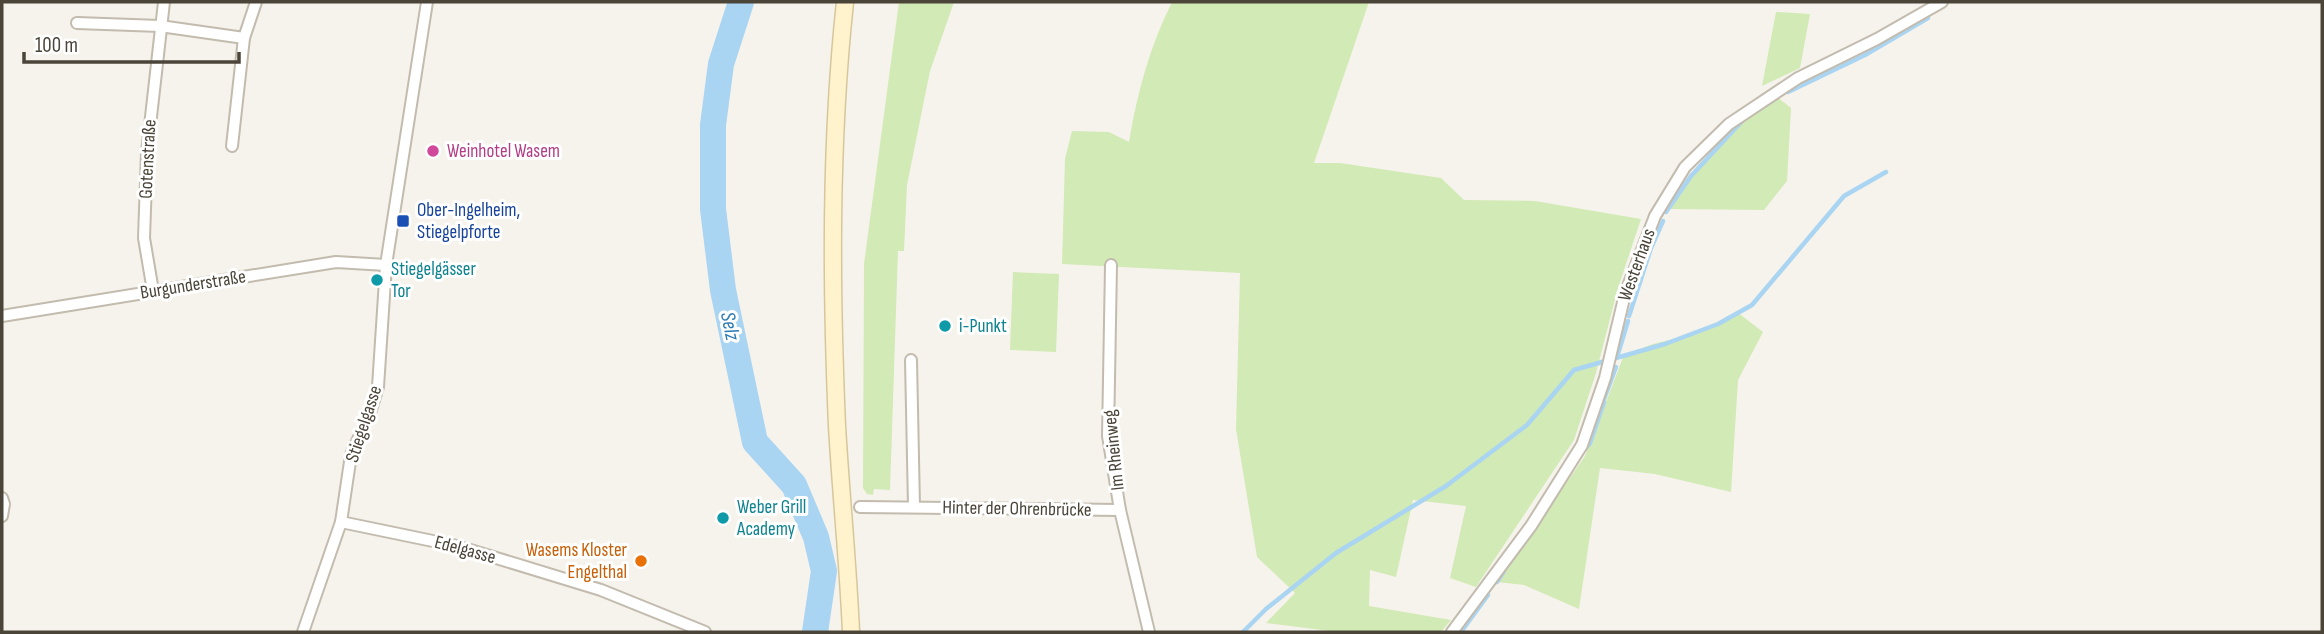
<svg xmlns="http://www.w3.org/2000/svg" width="2324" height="634" font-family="'Sofia Sans Condensed',sans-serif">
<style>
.green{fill:#d2eab5}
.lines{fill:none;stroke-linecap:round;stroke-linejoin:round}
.stream{stroke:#a9d4f2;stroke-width:4.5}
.river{stroke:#a9d4f2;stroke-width:26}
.minor-casing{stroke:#c2bbae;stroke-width:14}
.secondary-casing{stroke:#d6c79b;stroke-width:19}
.minor{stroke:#fff;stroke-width:10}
.secondary{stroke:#fff3cd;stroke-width:16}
.hotel-dot{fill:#d1479c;stroke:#fff;stroke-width:2.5}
.transit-dot{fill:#1a4fb4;stroke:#fff;stroke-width:2.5}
.culture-dot{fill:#0f9aa8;stroke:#fff;stroke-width:2.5}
.food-dot{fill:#e8710a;stroke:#fff;stroke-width:2.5}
.labels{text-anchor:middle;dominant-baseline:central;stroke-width:6;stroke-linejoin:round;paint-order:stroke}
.hotel-label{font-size:19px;fill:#b23c85;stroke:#fff;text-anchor:start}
.street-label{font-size:19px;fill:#4b4439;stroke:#fff}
.transit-label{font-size:19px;fill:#164399;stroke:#fff;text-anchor:start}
.culture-label{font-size:19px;fill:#0d838f;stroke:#fff;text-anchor:start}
.food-label{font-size:19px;fill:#c56008;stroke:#fff;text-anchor:end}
.water-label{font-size:21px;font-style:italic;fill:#2e7ab2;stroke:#fff}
</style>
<rect width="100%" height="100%" fill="#f6f3ec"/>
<!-- green -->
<g class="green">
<path d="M 899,2 L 954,2 L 930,71 L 907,185 L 904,251 L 898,251 L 890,490 L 874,489 L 873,495 L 867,494 L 863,488 L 864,264 Z"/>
<path d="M 1172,2 L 1369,2 L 1314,163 L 1340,163 L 1441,178 L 1464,200 L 1535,201 L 1641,219 L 1618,288 L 1596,373 L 1574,440 L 1476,587 L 1450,578 L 1466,506 L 1413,500 L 1396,577 L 1370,570 L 1369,606 L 1451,620 L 1441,632 L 1338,632 L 1266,623 L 1295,593 L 1257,557 L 1236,429 L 1240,273 L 1062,264 L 1065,159 L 1072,131 L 1109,132 L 1129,142 C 1137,93 1150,46 1172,2 Z"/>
<path d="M 1776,12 L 1810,14 L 1800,68 L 1762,86 Z"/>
<path d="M 1777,97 L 1791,108 L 1787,181 L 1764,210 L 1669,209 L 1692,177 L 1745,120 Z"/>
<path d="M 1013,272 L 1059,274 L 1056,352 L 1010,350 Z"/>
<path d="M 1737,312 L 1763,332 L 1738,380 L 1731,492 L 1655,474 L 1600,468 L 1579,609 L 1524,585 L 1497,582 L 1585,456 L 1624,355 L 1653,344 L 1699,333 Z"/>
</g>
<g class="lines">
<!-- stream -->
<g class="stream">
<path d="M 1788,92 L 1865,55 L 1928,18"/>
<path d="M 1666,212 L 1691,176 L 1743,120"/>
<path d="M 1629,316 L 1651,248 L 1663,221"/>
<path d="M 1617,357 L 1628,321"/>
<path d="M 1604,399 L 1616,367"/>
<path d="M 1585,449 L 1590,443 L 1604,402"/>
<path d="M 1497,582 L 1504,571"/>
<path d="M 1243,632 L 1266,609 L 1336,553 L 1446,486 L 1527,425 L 1574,370 L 1665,344 L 1718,324 L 1752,305 L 1844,196 L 1886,172"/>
<path d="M 1461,632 L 1488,595"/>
</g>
<!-- river -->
<path class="river" d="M 741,2 L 721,64 L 713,125 L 713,209 L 723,290 L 755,442 L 794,485 L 816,537 L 824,571 L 815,632"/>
<defs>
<g id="minor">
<path d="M 77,23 L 160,26 L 244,38"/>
<path d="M 232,146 L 244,38 L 256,2"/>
<path d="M 1111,265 L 1108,436 L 1120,510 L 1149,632"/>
<path d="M 153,291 L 144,238 L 147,152 L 164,2"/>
<path d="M 2,316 L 336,262 L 386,265"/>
<path d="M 911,360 L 914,507"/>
<path d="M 2,498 L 4,504 L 2,516"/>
<path d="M 860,507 L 1120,510"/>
<path d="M 341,522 L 457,546 L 601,590 L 705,632"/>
<path d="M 303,632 L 341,522 L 351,455 L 370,413 L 378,387 L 386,265 L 427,2"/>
<path d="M 1452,632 L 1531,526 L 1582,445 L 1605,378 L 1625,294 L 1655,216 L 1685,167 L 1729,124 L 1798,78 L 1877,39 L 1942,2"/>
</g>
<path id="secondary" d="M 845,2 C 830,142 831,285 837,426 C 841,495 848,563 851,632"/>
</defs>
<!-- minor casing -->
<use href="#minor" class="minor-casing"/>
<!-- secondary casing -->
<use href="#secondary" class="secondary-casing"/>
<!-- minor -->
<use href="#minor" class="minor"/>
<!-- secondary -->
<use href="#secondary" class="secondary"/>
</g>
<!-- markers -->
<circle class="hotel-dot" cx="433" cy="151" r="7"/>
<rect class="transit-dot" x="396" y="214" width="14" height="14" rx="3.5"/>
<g class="culture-dot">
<circle cx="377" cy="280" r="7"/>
<circle cx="945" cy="326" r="7"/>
<circle cx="723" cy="518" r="7"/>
</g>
<circle class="food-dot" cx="641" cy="561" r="7"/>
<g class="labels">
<!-- hotel labels -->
<g class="hotel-label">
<text x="447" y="151">Weinhotel Wasem</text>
</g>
<!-- street labels -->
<g class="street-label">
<text transform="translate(148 159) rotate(-87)">Gotenstraße</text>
<text transform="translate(1637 265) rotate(-70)">Westerhaus</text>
<text transform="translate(193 285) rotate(-9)">Burgunderstraße</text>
<text transform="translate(364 424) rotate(-72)">Stiegelgasse</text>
<text transform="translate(1114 450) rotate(-96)">Im Rheinweg</text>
<text transform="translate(1017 509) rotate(1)">Hinter der Ohrenbrücke</text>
<text transform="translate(465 550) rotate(15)">Edelgasse</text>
</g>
<!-- transit labels -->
<g class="transit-label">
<text x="417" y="210">Ober-Ingelheim,<tspan x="417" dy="22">Stiegelpforte</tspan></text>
</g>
<!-- culture labels -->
<g class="culture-label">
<text x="391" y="269">Stiegelgässer<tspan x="391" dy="22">Tor</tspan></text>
<text x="959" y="326">i-Punkt</text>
<text x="737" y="507">Weber Grill<tspan x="737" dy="22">Academy</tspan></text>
</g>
<!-- food labels -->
<g class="food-label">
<text x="627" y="550">Wasems Kloster<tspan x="627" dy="22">Engelthal</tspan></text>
</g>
<!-- water labels -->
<g class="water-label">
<text transform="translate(730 326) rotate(78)">Selz</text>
</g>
</g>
<!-- border -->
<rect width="2324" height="634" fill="none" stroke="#4b4439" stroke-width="7"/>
<!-- scale -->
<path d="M24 52v10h215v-10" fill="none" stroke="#4b4439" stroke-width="3.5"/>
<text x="35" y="52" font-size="21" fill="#4b4439" stroke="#ffffff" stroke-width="5" paint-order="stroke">100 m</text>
</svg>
